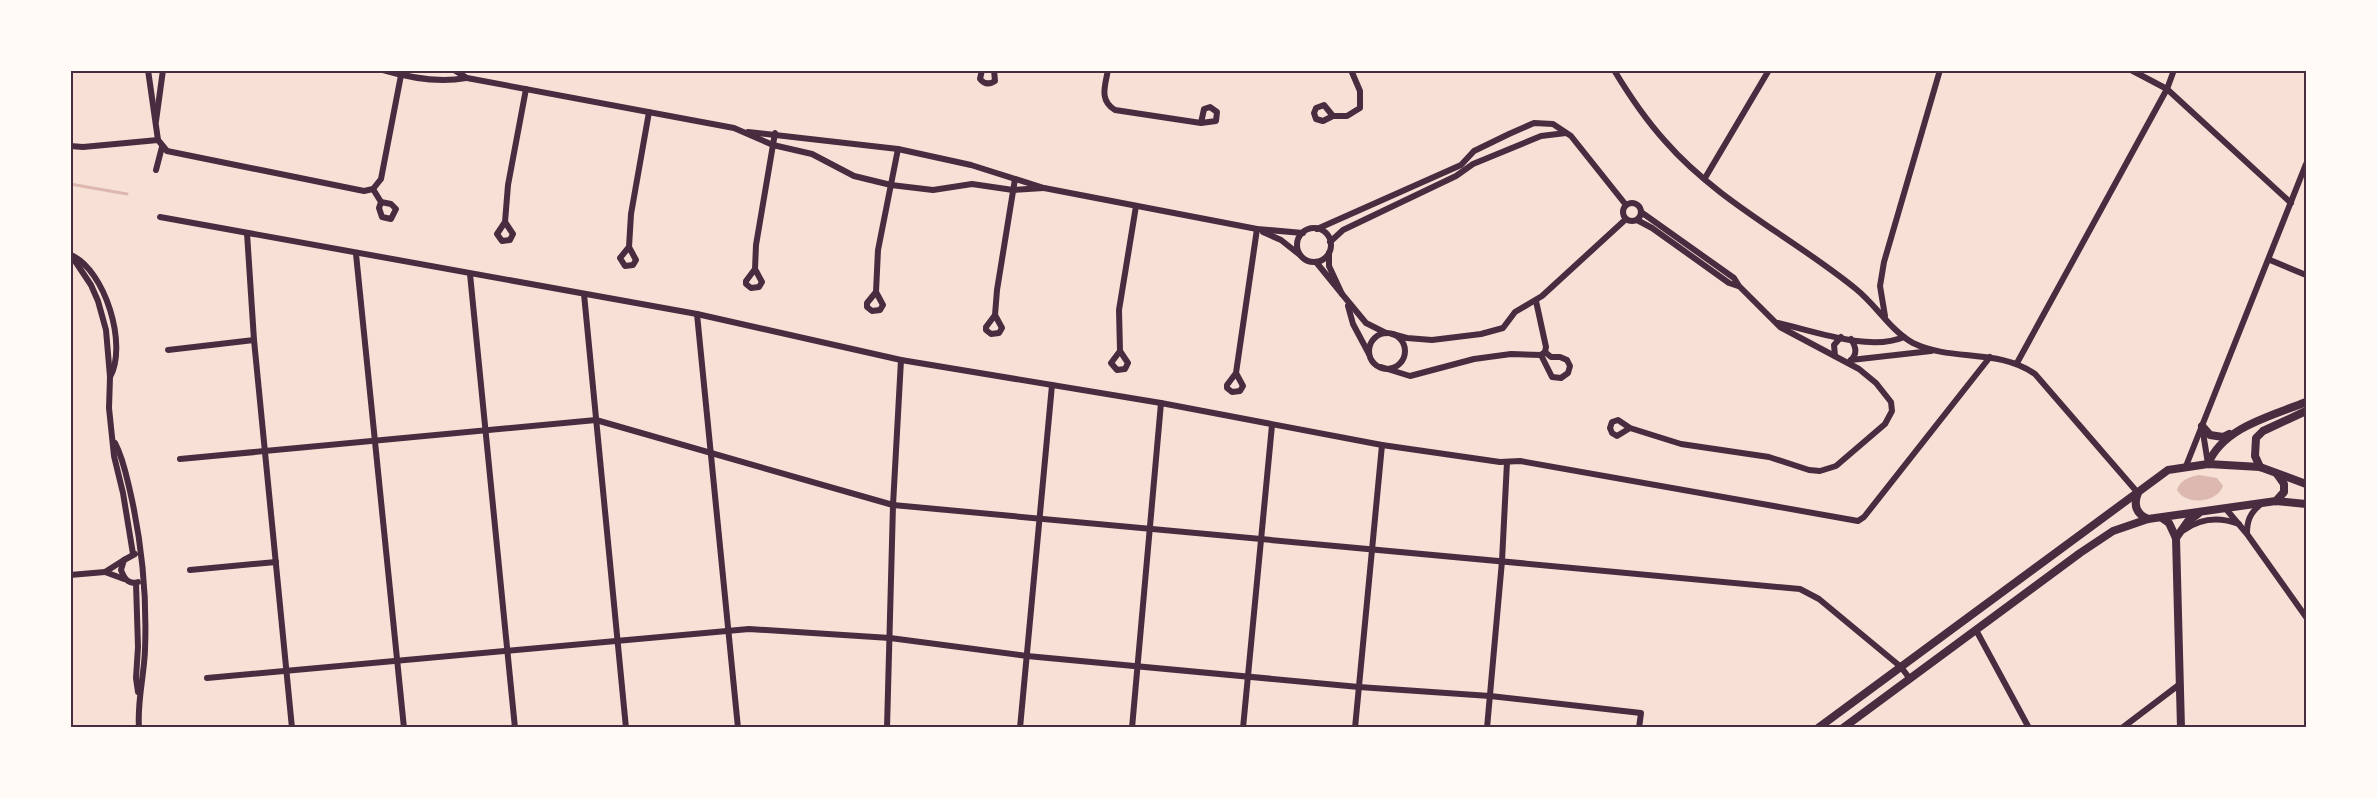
<svg xmlns="http://www.w3.org/2000/svg" width="2377" height="798" font-family="Barlow,sans-serif">
<style>
.water{fill:#dcb8b0}
.lines{fill:none;stroke-linecap:round;stroke-linejoin:round}
.stream{stroke:#dcb8b0;stroke-width:3}
.minor{stroke:#4a2c40;stroke-width:6}
.tertiary{stroke:#4a2c40;stroke-width:8}
.secondary{stroke:#4a2c40;stroke-width:8}
.neatline{fill:none;stroke:#4a2c40;stroke-width:2}
</style>
<rect width="100%" height="100%" fill="#f7e1d7"/>
<!-- water -->
<path class="water" d="M 2199,475 L 2217,478 L 2223,486 C 2217,503 2186,506 2177,490 C 2180,480 2189,477 2199,475 Z"/>
<g class="lines">
<!-- stream -->
<path class="stream" d="M 70,184 L 127,194"/>
<!-- minor -->
<g class="minor">
<path d="M 148,70 L 158,140 L 167,151 L 364,191 L 373,189 L 381,202 L 379,208 L 382,217 L 391,219 L 396,209 L 391,204 L 381,202"/>
<path d="M 383,70 C 410,78 438,83 466,78"/>
<path d="M 454,70 L 467,78 L 734,128 L 773,145 L 812,154 L 854,176 L 891,185 L 933,190 L 972,184 L 1013,190 L 1044,188"/>
<path d="M 982,70 L 980,79 C 984,84 989,85 995,81 L 994,70"/>
<path d="M 1108,70 C 1105,86 1099,100 1115,110 L 1201,123 L 1216,121 L 1217,112 L 1210,107 L 1204,109 L 1201,123"/>
<path d="M 1614,70 C 1629,95 1646,120 1665,141 C 1718,202 1795,239 1856,289 C 1876,305 1891,331 1913,343 C 1952,362 1998,348 2035,374 L 2138,493"/>
<path d="M 2131,70 L 2167,89 L 2291,203"/>
<path d="M 1333,116 L 1324,105 L 1316,108 L 1314,113 L 1316,119 L 1323,121 L 1333,116 L 1347,116 L 1360,108 L 1360,91 L 1351,70"/>
<path d="M 156,121 L 163,70"/>
<path d="M 748,132 L 898,149 L 971,165 L 1044,188 L 1257,229 L 1303,233"/>
<path d="M 70,146 L 83,147 L 158,140"/>
<path d="M 156,170 L 162,147"/>
<path d="M 1705,178 L 1769,70"/>
<path d="M 373,189 L 381,179 L 402,70"/>
<circle cx="1632" cy="212" r="9"/>
<path d="M 160,217 L 697,314 L 901,360 L 1161,403 L 1382,445 L 1500,462 L 1520,461 L 1858,521 L 1864,517 L 1990,357"/>
<path d="M 1637,220 L 1652,228 L 1729,283 L 1738,286"/>
<path d="M 505,222 L 513,234 L 510,240 L 502,241 L 497,234 L 505,222 L 508,185 L 526,89"/>
<circle cx="1314" cy="245" r="17"/>
<path d="M 1317,229 L 1461,165 L 1474,151 L 1509,134 L 1534,123 L 1553,124 L 1571,136 L 1626,205"/>
<path d="M 1263,232 L 1281,240 L 1300,255"/>
<path d="M 247,233 L 254,340 L 292,728"/>
<path d="M 1330,242 L 1343,230 L 1456,176 L 1473,164 L 1541,136 L 1566,133"/>
<path d="M 629,247 L 620,258 L 625,266 L 633,265 L 636,260 L 629,247 L 631,214 L 649,112"/>
<path d="M 356,254 L 404,728"/>
<path d="M 71,255 L 91,285 L 98,301 L 106,330 L 110,377 L 109,408 L 114,456 L 123,493 L 133,554"/>
<path d="M 71,255 C 105,270 128,345 110,377"/>
<path d="M 2270,260 L 2306,275"/>
<path d="M 1316,262 L 1342,294 L 1329,266 L 1329,253"/>
<path d="M 755,269 L 746,281 L 746,284 L 751,288 L 759,287 L 762,282 L 755,269 L 756,245 L 775,133"/>
<path d="M 470,274 L 515,728"/>
<path d="M 876,292 L 867,303 L 867,307 L 872,311 L 880,310 L 883,305 L 876,292 L 878,250 L 898,149"/>
<path d="M 584,294 L 626,728"/>
<path d="M 1342,294 L 1366,323 L 1386,333"/>
<path d="M 1348,306 L 1353,324 L 1369,354"/>
<path d="M 697,314 L 738,728"/>
<path d="M 995,315 L 986,327 L 986,330 L 991,334 L 999,333 L 1002,328 L 995,315 L 997,290 L 1015,179"/>
<path d="M 1885,316 L 1880,286 L 1884,262 L 1940,70"/>
<path d="M 1778,323 C 1813,331 1870,352 1904,337"/>
<circle cx="1387" cy="351" r="18"/>
<path d="M 1392,334 L 1407,338 L 1432,340 L 1481,334 L 1503,328 L 1515,312 L 1542,296 L 1626,219"/>
<path d="M 168,350 L 254,340"/>
<path d="M 1120,351 L 1111,363 L 1117,370 L 1125,369 L 1128,363 L 1120,351 L 1119,310 L 1136,206"/>
<path d="M 1541,355 L 1552,377 L 1561,378 L 1568,373 L 1570,366 L 1567,360 L 1560,357 L 1551,357 L 1545,352"/>
<path d="M 1835,356 L 1834,345 L 1841,337"/>
<path d="M 1851,360 L 1931,351"/>
<path d="M 1850,361 C 1858,354 1856,347 1851,339"/>
<path d="M 2017,363 L 2167,89 L 2174,70"/>
<path d="M 1381,367 L 1410,376 L 1474,359 L 1511,354 L 1541,355 L 1545,352 L 1546,347 L 1536,301"/>
<path d="M 1236,373 L 1243,386 L 1240,391 L 1232,392 L 1227,388 L 1227,385 L 1236,373 L 1257,229"/>
<path d="M 2202,426 L 2208,464"/>
<path d="M 1630,428 L 1617,436 L 1612,433 L 1610,428 L 1612,422 L 1618,420 L 1630,428 L 1681,444 L 1769,457 L 1809,470 L 1820,471 L 1836,466 L 1885,424 L 1892,411 L 1891,402 L 1876,383 L 1859,369 L 1780,327 L 1739,286 L 1734,278 L 1641,212"/>
<path d="M 115,443 C 123,458 126,474 130,491 C 142,543 147,597 145,650 C 144,677 137,701 139,728"/>
<path d="M 180,459 L 596,420 L 893,505 L 1800,589 L 1819,599 L 1901,667 L 1910,679"/>
<path d="M 2186,466 L 2306,164"/>
<path d="M 2226,509 L 2247,534 L 2306,617"/>
<path d="M 2184,530 C 2201,518 2220,517 2239,524"/>
<path d="M 2247,533 C 2247,521 2250,513 2260,505"/>
<path d="M 135,554 L 124,560 L 121,570 C 124,578 128,585 138,582"/>
<path d="M 124,560 L 105,572 L 124,579"/>
<path d="M 190,570 L 276,562"/>
<path d="M 70,575 L 105,572"/>
<path d="M 136,583 L 138,647 L 136,678 L 138,692"/>
<path d="M 1976,630 L 2029,728"/>
<path d="M 207,678 L 749,629 L 890,638 L 1027,656 L 1359,687 L 1490,696 L 1641,713 L 1639,728"/>
<path d="M 887,728 L 893,505 L 901,360"/>
<path d="M 1020,728 L 1052,385"/>
<path d="M 1132,728 L 1161,403"/>
<path d="M 1243,728 L 1272,425"/>
<path d="M 1355,728 L 1382,445"/>
<path d="M 1487,728 L 1502,561 L 1507,462"/>
<path d="M 2122,728 L 2180,684"/>
</g>
<!-- tertiary -->
<g class="tertiary">
<path d="M 2202,426 L 2210,435 L 2223,437 L 2229,434"/>
<path d="M 2208,464 C 2223,427 2272,416 2306,402"/>
<path d="M 2260,467 L 2255,456 L 2256,438 L 2263,431 L 2306,411"/>
<path d="M 2176,538 L 2181,728"/>
</g>
<!-- secondary -->
<g class="secondary">
<path d="M 2138,493 C 2133,505 2136,514 2148,519"/>
<path d="M 2276,501 L 2284,492 L 2284,484 L 2277,474"/>
<path d="M 2162,518 L 2169,523 L 2176,538"/>
<path d="M 2176,538 L 2188,521 L 2198,514"/>
<path d="M 1818,728 L 2168,470 L 2208,464 L 2260,467 L 2306,484"/>
<path d="M 1843,728 L 2080,553 L 2113,531 L 2148,519 L 2276,501 L 2306,504"/>
</g>
</g>
<!-- border -->
<rect width="2377" height="798" fill="none" stroke="#fffaf5" stroke-width="144"/>
<rect x="72" y="72" width="2233" height="654" class="neatline"/>
</svg>
